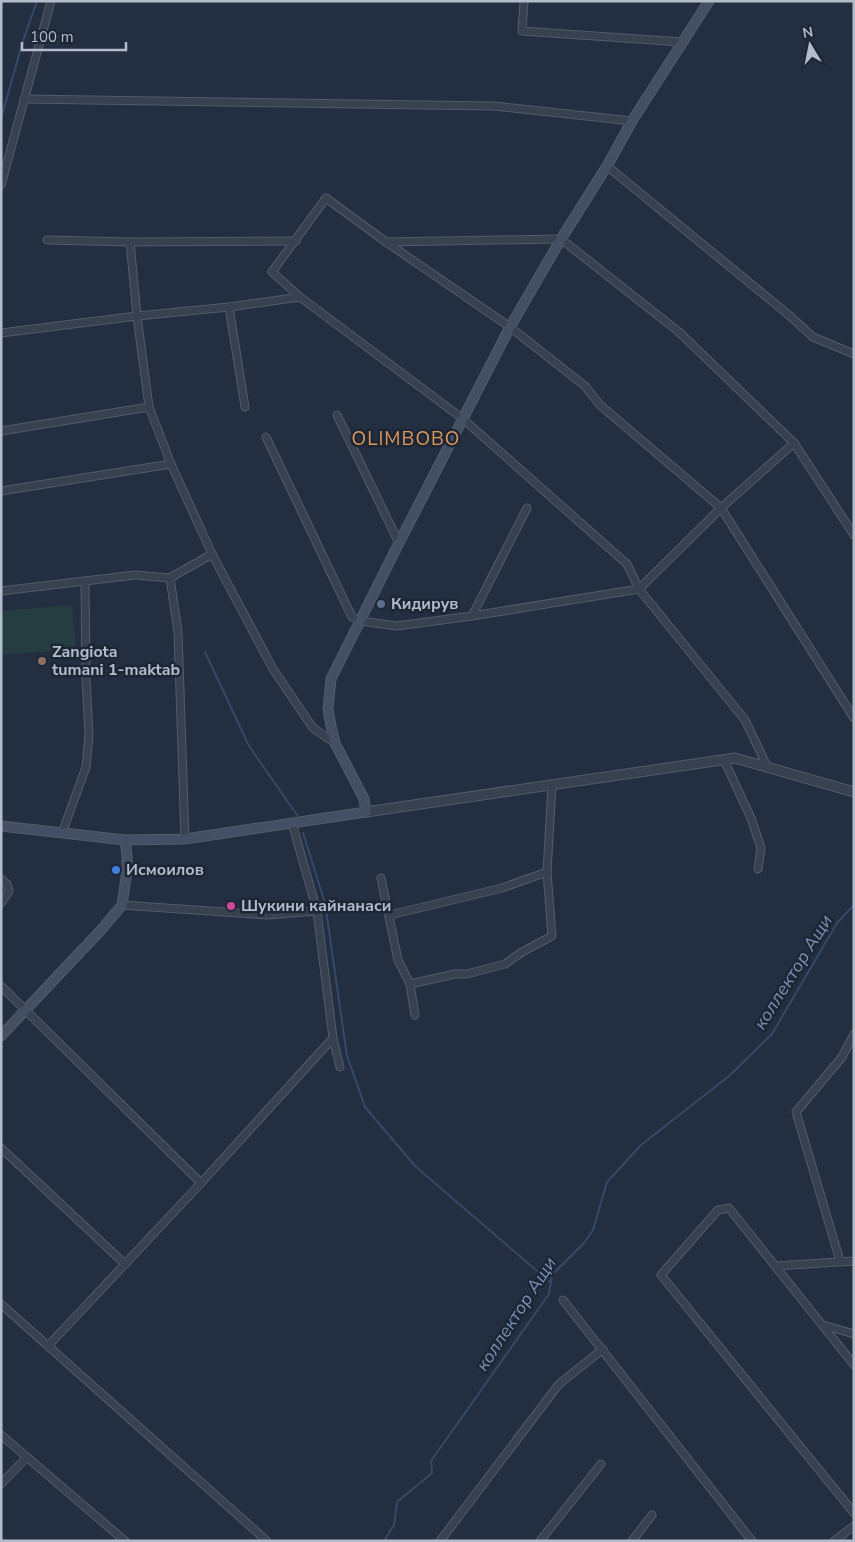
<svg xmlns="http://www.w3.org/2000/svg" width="855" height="1542" font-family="'Nunito Sans',sans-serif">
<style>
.green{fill:#253d41}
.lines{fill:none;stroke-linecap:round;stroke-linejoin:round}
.stream{stroke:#354968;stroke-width:2}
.minor-casing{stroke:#525c6b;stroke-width:9}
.tertiary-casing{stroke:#525c6b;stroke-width:11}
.secondary-casing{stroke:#525c6b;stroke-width:11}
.minor{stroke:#374150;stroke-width:7}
.tertiary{stroke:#374150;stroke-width:9}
.secondary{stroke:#454f63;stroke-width:9}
.service-dot{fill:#5c6f8a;stroke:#1c2635;stroke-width:2}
.education-dot{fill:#8d6e63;stroke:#1c2635;stroke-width:2}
.shop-dot{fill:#3f7fe0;stroke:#1c2635;stroke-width:2}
.hotel-dot{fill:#d1479c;stroke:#1c2635;stroke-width:2}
.labels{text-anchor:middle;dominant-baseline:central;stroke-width:5;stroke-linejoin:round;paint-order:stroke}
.poi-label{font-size:16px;font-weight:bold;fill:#b3bccb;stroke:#1c2635;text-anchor:start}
.water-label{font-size:18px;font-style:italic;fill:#7990b4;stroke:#1c2635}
.quarter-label{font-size:19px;letter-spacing:1px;fill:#dd985c;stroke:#1c2635}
</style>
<rect width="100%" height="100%" fill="#232e40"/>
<!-- green -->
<path class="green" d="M 72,605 L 76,649 L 1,655 L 1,611 Z"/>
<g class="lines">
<!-- stream -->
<g class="stream">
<path d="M 1,119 L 22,44 L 37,1"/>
<path d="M 205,652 L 249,746 L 297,815"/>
<path d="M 303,833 L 325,903 L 347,1056 L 365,1107 L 415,1166 L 551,1283"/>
<path d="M 384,1541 L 394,1525 L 397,1502 L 432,1473 L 431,1461 L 549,1294 L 552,1275 L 584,1243 L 593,1230 L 607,1182 L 641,1145 L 729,1076 L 772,1034 L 837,923 L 854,905"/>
</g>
<defs>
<g id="minor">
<path d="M 524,1 L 522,31 L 682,42"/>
<path d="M 24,99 L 494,106 L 632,121"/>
<path d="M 607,166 L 790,316 L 813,337 L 854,354"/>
<path d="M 1,185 L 51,1"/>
<path d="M 47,240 L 130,242 L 296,241"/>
<path d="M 130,242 L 137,316 L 149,407 L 171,464 L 212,554 L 273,669 L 313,728 L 335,743"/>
<path d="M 386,242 L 561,239 L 679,332 L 794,443 L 854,535"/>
<path d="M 229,307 L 245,407"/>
<path d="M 1,333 L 137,316 L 229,307 L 300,297"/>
<path d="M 337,415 L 399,543"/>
<path d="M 1,431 L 149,407"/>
<path d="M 266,437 L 352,617 L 360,621 L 397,626 L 472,616 L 639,589 L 721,508 L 794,443"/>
<path d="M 1,491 L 171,464"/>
<path d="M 170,578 L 178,632 L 185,839"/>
<path d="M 1,591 L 135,575 L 170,578 L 212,554"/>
<path d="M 472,616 L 527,508"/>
<path d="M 724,760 L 751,818 L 761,848 L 758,869"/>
<path d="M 768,768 L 745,720 L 639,589 L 627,564 L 463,419 L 300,297 L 272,272 L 326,198 L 386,242 L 510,327 L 585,386 L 600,405 L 721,508 L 854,718"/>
<path d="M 292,823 L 317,911 L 333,1038 L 340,1067"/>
<path d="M 62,833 L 86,767 L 89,735 L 86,679 L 85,582"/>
<path d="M 381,878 L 398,960 L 410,984 L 415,1015"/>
<path d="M 1,879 L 7,884 L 9,891 L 1,903"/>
<path d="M 122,905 L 268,915 L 317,911"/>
<path d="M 390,915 L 502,888 L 547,872"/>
<path d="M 410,984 L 455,974 L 467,974 L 505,964 L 522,952 L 552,936 L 547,872 L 552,785"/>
<path d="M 1,986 L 201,1183"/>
<path d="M 1,1148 L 125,1264"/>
<path d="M 840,1261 L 796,1112 L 842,1057 L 854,1034"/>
<path d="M 776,1266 L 854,1261"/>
<path d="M 563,1300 L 752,1541"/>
<path d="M 1,1304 L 267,1541"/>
<path d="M 823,1325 L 854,1334"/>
<path d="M 48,1346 L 201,1183 L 333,1038"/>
<path d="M 854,1365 L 729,1208 L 718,1210 L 661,1275 L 854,1513"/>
<path d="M 1,1435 L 125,1541"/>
<path d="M 1,1484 L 27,1457"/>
<path d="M 440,1541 L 559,1384 L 603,1349"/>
<path d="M 540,1541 L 601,1464"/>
<path d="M 632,1541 L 652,1515"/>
<path d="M 834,1541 L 854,1526"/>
</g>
<path id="tertiary" d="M 366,812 L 735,758 L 854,792"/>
<g id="secondary">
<path d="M 1,826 L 125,840 L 185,839 L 366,812 L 364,799 L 335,743 L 331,726 L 328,709 L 331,679 L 399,543 L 510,327 L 561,239 L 607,166 L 632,121 L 709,1"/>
<path d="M 1,1036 L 101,930 L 122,905 L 127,871 L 127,856 L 125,840"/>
</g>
</defs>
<!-- minor casing -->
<use href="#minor" class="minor-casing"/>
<!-- tertiary casing -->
<use href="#tertiary" class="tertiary-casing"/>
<!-- secondary casing -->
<use href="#secondary" class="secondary-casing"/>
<!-- minor -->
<use href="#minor" class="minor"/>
<!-- tertiary -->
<use href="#tertiary" class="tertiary"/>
<!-- secondary -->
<use href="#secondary" class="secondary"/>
</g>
<!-- markers -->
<circle class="service-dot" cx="381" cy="604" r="5"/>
<circle class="education-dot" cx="42" cy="661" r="5"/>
<circle class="shop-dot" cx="116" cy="870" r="5"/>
<circle class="hotel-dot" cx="231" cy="906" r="5"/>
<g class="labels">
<!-- poi labels -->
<g class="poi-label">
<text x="391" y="604">Кидирув</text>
<text x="52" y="652">Zangiota<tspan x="52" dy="18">tumani 1-maktab</tspan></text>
<text x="126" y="870">Исмоилов</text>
<text x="241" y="906">Шукини кайнанаси</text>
</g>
<!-- water labels -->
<g class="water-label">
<text transform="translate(793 972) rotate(-58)">коллектор Ащи</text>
<text transform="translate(516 1314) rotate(-57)">коллектор Ащи</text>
</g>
<!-- quarter labels -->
<g class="quarter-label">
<text x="406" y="439">OLIMBOBO</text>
</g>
</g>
<!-- border -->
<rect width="855" height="1542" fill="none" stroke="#b3bccb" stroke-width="5"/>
<!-- north arrow -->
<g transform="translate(810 45) rotate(350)" stroke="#1c2635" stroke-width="4" paint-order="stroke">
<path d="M0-4L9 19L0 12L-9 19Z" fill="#b3bccb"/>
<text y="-8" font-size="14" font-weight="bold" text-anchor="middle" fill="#b3bccb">N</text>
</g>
<!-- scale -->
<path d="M22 42v8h104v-8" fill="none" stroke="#b3bccb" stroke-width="2.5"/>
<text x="30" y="42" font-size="15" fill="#b3bccb" stroke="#1c2635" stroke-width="4" paint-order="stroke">100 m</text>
</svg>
